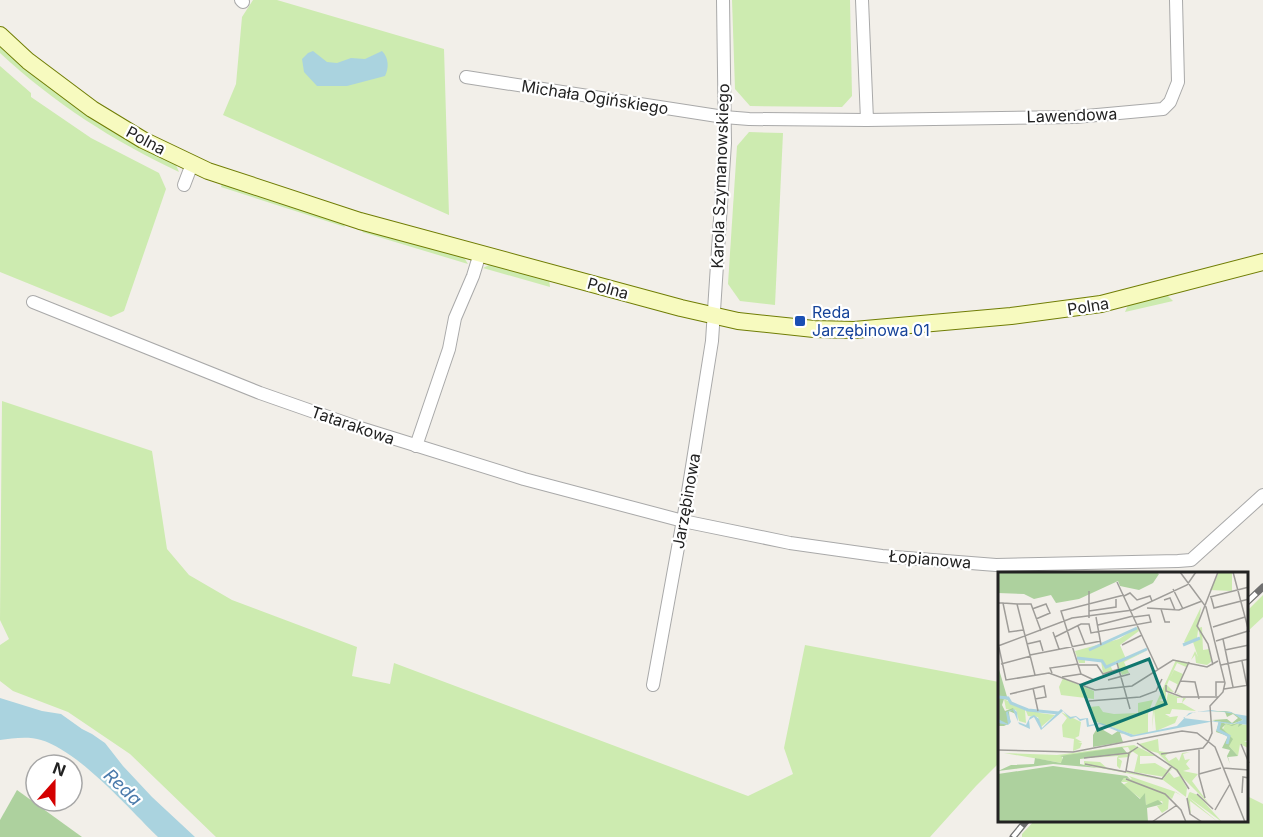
<svg xmlns="http://www.w3.org/2000/svg" width="1263" height="837" font-family="Inter,sans-serif">
<style>
.grass{fill:#cdebb0}
.forest{fill:#add19e}
.water{fill:#aad3df}
.lines{fill:none;stroke-linecap:round;stroke-linejoin:round}
.street-casing{stroke:#a9a9a9;stroke-width:14}
.secondary-casing{stroke:#707d05;stroke-width:18}
.street{stroke:#fff;stroke-width:12}
.secondary{stroke:#f7fabf;stroke-width:16}
.rail-casing{stroke:#707070;stroke-width:7}
.rail{stroke:#fff;stroke-width:4.5;stroke-dasharray:14;stroke-linecap:butt}
.transit-dot{fill:#1a4fb4;stroke:#fff;stroke-width:2}
.labels{text-anchor:middle;dominant-baseline:central;stroke-width:4.5;stroke-linejoin:round;paint-order:stroke}
.street-label{font-size:16px;fill:#222;stroke:#fff}
.transit-label{font-size:16px;fill:#164399;stroke:#fff;text-anchor:start}
.water-label{font-size:18px;font-style:italic;fill:#4a7aab;stroke:#fff}
.inset-river{fill:none;stroke:#aad3df;stroke-width:3}
.inset-road{fill:none;stroke:#9f9d99;stroke-width:1.5}
.view{fill:#0f766e;fill-opacity:0.15;stroke:#0f766e;stroke-width:3}
.inset-edge{fill:none;stroke:#222;stroke-width:3}
</style>
<rect width="100%" height="100%" fill="#f2efe9"/>
<!-- grass -->
<g class="grass">
<path d="M 253,0 L 277,0 L 444,49 L 449,215 L 223,115 L 236,84 L 242,17 Z"/>
<path d="M 732,0 L 850,0 L 852,96 L 842,107 L 750,106 L 735,89 Z"/>
<path d="M 0,44 L 176,165 L 179,172 C 113,141 54,103 0,53 Z"/>
<path d="M 0,66 L 31,93 L 31,97 L 91,138 L 159,173 L 166,189 L 124,311 L 111,317 L 0,272 Z"/>
<path d="M 749,132 L 783,133 L 775,305 L 740,301 L 728,284 L 737,146 Z"/>
<path d="M 222,183 L 343,223 L 345,227 L 221,187 Z"/>
<path d="M 365,229 L 463,256 L 468,264 L 362,232 Z"/>
<path d="M 491,264 L 549,279 L 550,287 L 483,268 Z"/>
<path d="M 1167,295 L 1173,301 L 1125,312 L 1128,305 Z"/>
<path d="M 2,401 L 152,451 L 167,549 L 189,575 L 232,600 L 357,647 L 352,676 L 390,684 L 394,663 L 748,796 L 793,774 L 784,748 L 805,645 L 999,682 L 999,763 L 976,786 L 930,837 L 216,837 L 130,754 L 68,712 L 13,691 L 0,681 L 0,645 L 9,639 L 0,620 Z"/>
<path d="M 1263,595 L 1263,617 L 1247,632 L 1247,611 Z"/>
<path d="M 1247,796 L 1263,804 L 1263,837 L 1022,837 L 1022,834 L 1034,821 L 1246,820 Z"/>
</g>
<!-- forest -->
<path class="forest" d="M 17,790 L 82,837 L 0,837 L 0,820 Z"/>
<!-- water -->
<g class="water">
<path d="M 313,51 L 327,62 L 337,63 L 351,58 L 365,59 L 382,51 C 389,58 389,68 385,76 L 347,86 L 317,86 L 304,72 L 302,59 L 308,53 Z"/>
<path d="M 0,698 L 42,711 L 61,714 L 82,729 L 92,734 L 105,743 L 123,766 L 152,797 L 195,837 L 158,837 C 129,809 79,751 41,740 C 29,736 13,738 0,740 Z"/>
</g>
<g class="lines">
<defs>
<g id="street">
<path d="M 241,0 L 243,2"/>
<path d="M 862,0 L 867,120 L 1075,117 L 1163,109 L 1170,102 L 1178,82 L 1176,0"/>
<path d="M 466,77 L 724,117 L 749,119 L 867,120"/>
<path d="M 184,185 L 192,164"/>
<path d="M 33,302 L 260,393 L 357,427 L 524,479 L 683,521 L 790,543 L 882,556 L 996,565 L 1178,561 L 1191,560 L 1263,495"/>
<path d="M 416,446 L 449,349 L 455,318 L 473,276 L 480,253"/>
<path d="M 653,685 L 687,498 L 712,341 L 725,143 L 723,0"/>
</g>
<path id="secondary" d="M 0,35 L 28,61 L 92,109 L 143,140 L 208,171 L 360,221 L 681,308 L 738,321 L 814,329 L 854,330 L 1011,316 L 1101,304 L 1263,262"/>
</defs>
<!-- street casing -->
<use href="#street" class="street-casing"/>
<!-- secondary casing -->
<use href="#secondary" class="secondary-casing"/>
<!-- street -->
<use href="#street" class="street"/>
<!-- secondary -->
<use href="#secondary" class="secondary"/>
<defs>
<g id="rail">
<path d="M 1246,603 L 1263,587"/>
<path d="M 1013,837 L 1027,820"/>
</g>
</defs>
<!-- rail casing -->
<use href="#rail" class="rail-casing"/>
<!-- rail -->
<use href="#rail" class="rail"/>
</g>
<!-- markers -->
<rect class="transit-dot" x="794" y="315" width="12" height="12" rx="3"/>
<g class="labels">
<!-- street labels -->
<g class="street-label">
<text transform="translate(595 97) rotate(9)">Michała Ogińskiego</text>
<text transform="translate(1072 115) rotate(-2)">Lawendowa</text>
<text transform="translate(146 140) rotate(28)">Polna</text>
<text transform="translate(720 176) rotate(-88)">Karola Szymanowskiego</text>
<text transform="translate(608 288) rotate(15)">Polna</text>
<text transform="translate(1088 306) rotate(-9)">Polna</text>
<text transform="translate(353 425) rotate(19)">Tatarakowa</text>
<text transform="translate(686 501) rotate(-80)">Jarzębinowa</text>
<text transform="translate(930 559) rotate(5)">Łopianowa</text>
</g>
<!-- transit labels -->
<g class="transit-label">
<text x="812" y="312">Reda<tspan x="812" dy="18">Jarzębinowa 01</tspan></text>
</g>
<!-- water labels -->
<g class="water-label">
<text transform="translate(123 787) rotate(43)">Reda</text>
</g>
</g>
<!-- overview -->
<g transform="translate(998 572)">
<rect width="250" height="250" fill="#f2efe9"/>
<path d="M 221,0 L 234,0 L 234,19 L 212,18 ZM 203,35 L 199,66 L 187,71 L 186,70 ZM 140,55 L 141,59 L 122,73 L 128,87 L 150,78 L 126,90 L 131,101 L 124,103 L 118,89 L 112,93 L 115,99 L 105,101 L 103,89 L 87,87 L 87,91 L 81,91 L 77,79 L 121,67 ZM 204,55 L 205,78 L 211,77 L 214,89 L 209,93 L 198,91 L 197,83 L 193,88 L 197,91 L 193,88 L 197,79 L 200,85 L 195,70 L 202,65 L 200,56 ZM 178,88 L 192,91 L 188,95 L 179,91 L 172,106 L 176,98 L 185,102 L 178,120 L 183,123 L 180,122 L 178,120 L 179,112 L 171,108 L 169,113 L 176,120 L 168,119 L 168,126 L 161,128 L 168,130 L 170,121 L 184,126 L 179,126 L 179,131 L 184,131 L 185,126 L 188,126 L 184,131 L 198,139 L 174,137 L 172,142 L 167,142 L 172,145 L 166,146 L 180,144 L 177,151 L 158,159 L 156,138 L 154,157 L 155,138 ZM 65,106 L 96,119 L 96,127 L 63,123 L 61,115 ZM 6,127 L 27,138 L 28,151 L 21,149 L 18,138 L 8,137 ZM 155,128 L 150,142 L 150,161 L 136,163 L 96,149 L 92,135 L 101,134 L 105,140 L 116,142 L 140,141 L 140,131 ZM 36,138 L 42,141 L 57,143 L 43,155 L 40,145 L 30,144 L 28,139 ZM 63,140 L 83,150 L 81,164 L 77,166 L 84,170 L 80,170 L 84,171 L 82,176 L 75,179 L 76,167 L 65,165 L 64,153 L 69,146 ZM 228,151 L 250,153 L 250,168 L 246,170 L 250,170 L 250,176 L 242,172 L 240,184 L 231,174 L 231,164 L 224,159 ZM 160,167 L 161,179 L 171,181 L 167,184 L 171,189 L 178,185 L 181,189 L 184,181 L 192,180 L 185,182 L 187,188 L 192,187 L 188,192 L 192,197 L 185,199 L 200,202 L 194,209 L 211,232 L 160,181 L 145,177 L 141,172 ZM 136,173 L 158,184 L 142,184 L 142,192 L 157,191 L 169,198 L 172,195 L 167,190 L 172,194 L 172,195 L 167,205 L 136,200 L 140,183 L 134,179 L 131,185 L 120,186 L 124,189 L 122,197 L 119,194 L 119,186 L 120,184 L 93,186 L 128,182 L 132,179 L 130,175 L 85,182 L 64,184 L 64,191 L 6,181 L 59,183 ZM 86,189 L 102,190 L 109,196 L 165,207 L 174,196 L 175,196 L 171,200 L 176,206 L 182,204 L 189,216 L 188,225 L 165,208 L 86,193 ZM 131,204 L 178,220 L 184,224 L 177,220 L 174,227 L 171,225 L 170,237 L 164,241 L 159,234 L 165,232 L 164,229 L 148,233 L 147,222 L 143,227 L 125,213 L 130,210 L 123,210 L 126,206 L 134,207 ZM 192,220 L 200,223 L 224,250 L 190,225 L 220,250 L 192,229 L 193,243 L 189,227 L 191,221 Z" fill="#cdebb0"/>
<path d="M 0,0 L 158,0 L 161,2 L 155,11 L 141,18 L 122,14 L 120,9 L 81,27 L 58,31 L 53,23 L 36,27 L 26,22 L 0,21 ZM 0,94 L 10,128 L 6,127 L 4,133 L 7,139 L 15,136 L 18,142 L 11,139 L 12,151 L 6,154 L 0,154 ZM 213,139 L 227,139 L 233,140 L 240,144 L 245,148 L 234,152 L 218,149 L 233,153 L 239,151 L 248,150 L 240,155 L 241,151 L 234,154 L 228,152 L 224,156 L 235,167 L 231,174 L 240,184 L 230,185 L 232,192 L 229,184 L 232,178 L 224,176 L 230,164 L 218,160 L 221,150 L 214,148 L 229,147 L 234,151 L 240,146 L 235,142 L 229,145 L 227,140 ZM 100,155 L 114,163 L 120,159 L 126,162 L 122,161 L 125,170 L 95,175 L 95,163 ZM 124,175 L 129,181 L 82,187 L 82,192 L 101,196 L 55,192 L 0,199 L 13,193 L 36,192 L 37,186 L 63,191 L 65,185 L 62,184 ZM 55,194 L 129,204 L 132,207 L 126,206 L 123,210 L 142,227 L 147,221 L 148,233 L 160,228 L 165,232 L 149,236 L 150,250 L 0,250 L 0,202 Z" fill="#add19e"/>
<path d="M 16,137 L 19,140 L 20,150 L 28,153 L 32,145 L 36,143 L 41,147 L 44,156 L 63,137 L 72,145 L 78,144 L 82,147 L 90,146 L 91,153 L 103,151 L 136,163 L 179,154 L 191,141 L 213,138 L 250,144 L 251,153 L 217,149 L 133,165 L 102,152 L 89,155 L 88,147 L 82,149 L 78,145 L 72,147 L 65,139 L 43,158 L 36,145 L 31,148 L 32,157 L 21,152 L 15,138 L 10,140 L 13,150 L 10,153 L 0,151 L 0,147 L 10,152 L 8,140 ZM 220,139 L 233,140 L 245,148 L 234,152 L 185,146 L 196,140 Z" fill="#aad3df" fill-rule="evenodd"/>
<path class="inset-river" d="M 185,73 L 202,66M 91,78 L 139,56M 79,86 L 104,89 L 108,95 L 149,77M 0,125 L 10,126 L 13,131 L 30,138 L 61,141M 222,150 L 220,158 L 231,164 L 229,172"/>
<path class="inset-road" d="M 182,0 L 208,35 L 227,111 L 225,120 L 212,134 L 214,161 L 210,170M 235,0 L 251,60M 119,10 L 160,98M 175,17 L 185,37M 126,24 L 132,21 L 139,28 L 152,24 L 154,29M 212,25 L 251,15M 213,25 L 216,36 L 251,27M 166,28 L 172,26 L 177,38M 0,31 L 5,31 L 11,60 L 25,58M 5,31 L 19,32 L 37,103M 19,32 L 33,32 L 43,59M 149,36 L 181,38 L 204,29M 34,37 L 48,32 L 52,41 L 38,47M 163,37 L 167,50 L 172,50M 91,39 L 118,35 L 118,27M 98,45 L 103,73M 91,46 L 91,19M 100,53 L 135,44M 80,54 L 87,72M 215,55 L 247,45M 55,60 L 61,77M 57,65 L 83,52 L 91,52 L 93,61 L 153,50 L 151,43 L 136,45M 225,67 L 235,115M 218,69 L 250,59M 0,71 L 8,108 L 51,101 L 97,118 L 134,114 L 175,88 L 209,95 L 220,89M 29,72 L 42,69 L 45,79M 124,73 L 144,63M 0,74 L 74,46 L 135,38 L 189,13 L 198,0M 227,78 L 251,73M 32,83 L 103,69M 244,89 L 249,114M 119,91 L 132,137M 3,92 L 33,84M 80,93 L 99,93 L 105,102 L 121,97M 215,93 L 210,72 L 199,54 L 220,0M 223,93 L 251,87M 54,101 L 52,96 L 80,92M 64,105 L 83,102M 96,108 L 83,102 L 63,39 L 126,23M 110,108 L 132,102M 182,109 L 197,110 L 201,127M 168,113 L 168,119 L 184,125 L 220,125M 35,116 L 40,139M 226,117 L 251,113M 177,121 L 191,90M 12,122 L 46,114 L 48,125 L 37,127M 218,124 L 218,110 L 226,110M 91,129 L 142,125 L 158,119 L 164,107M 139,171 L 179,198 L 191,217M 243,172 L 251,191M 140,175 L 131,181 L 128,199 L 164,207 L 174,194M 201,177 L 201,204 L 207,226M 0,178 L 75,180 L 184,159 L 199,161 L 217,175 L 247,250M 163,182 L 205,176 L 210,170M 86,186 L 131,181M 87,192 L 128,200M 225,196 L 251,198M 201,202 L 223,196M 128,207 L 167,222 L 183,238 L 188,250M 244,221 L 245,205 L 251,206M 199,222 L 215,237M 189,226 L 192,242 L 204,250M 217,238 L 232,212M 154,250 L 179,233"/>
<path class="view" d="M 151,87 L 168,132 L 100,158 L 83,113 Z"/>
<rect width="250" height="250" class="inset-edge"/>
</g>
<!-- north arrow -->
<g transform="translate(54 783) rotate(21)"><circle r="28" fill="#ffffff" stroke="#a7a7a7" stroke-width="1.5"/>
<path d="M0-4.5L10 22L0 15L-10 22Z" fill="#d40000"/>
<text y="-9" font-size="16" font-weight="bold" text-anchor="middle" fill="#222222">N</text>
</g>
</svg>
